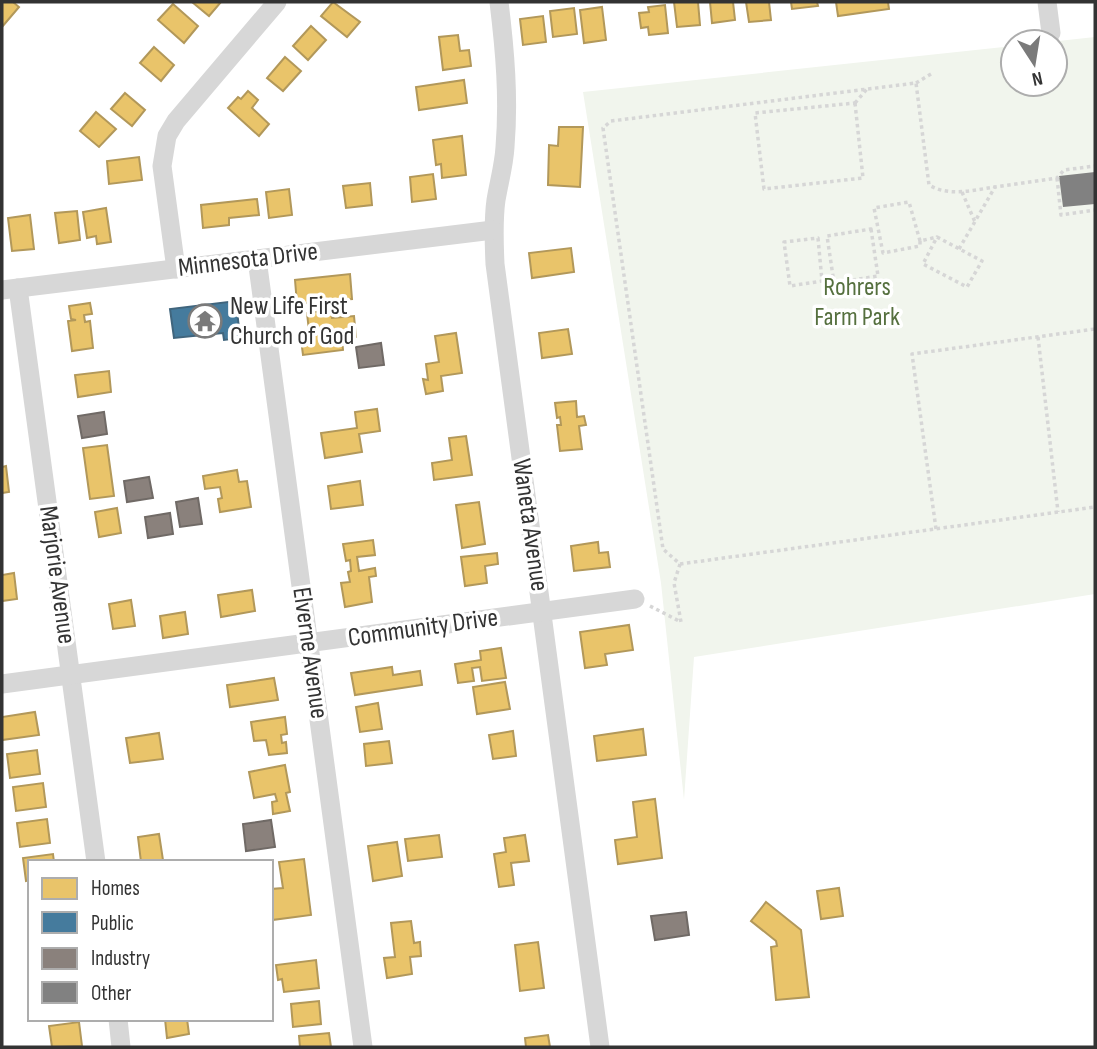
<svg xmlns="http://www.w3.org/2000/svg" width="1097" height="1049" font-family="'Sofia Sans Condensed',sans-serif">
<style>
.green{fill:#f1f5ed}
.homes{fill:#e9c46a;stroke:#b2985a;stroke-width:2}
.public{fill:#457b9d;stroke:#40657d;stroke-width:2}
.industry{fill:#8a817c;stroke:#706a66;stroke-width:2}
.building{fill:#818181}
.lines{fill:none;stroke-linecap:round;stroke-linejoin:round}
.path{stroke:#d6d6d6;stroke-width:3.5;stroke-dasharray:3.5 3.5;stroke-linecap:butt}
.minor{stroke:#d7d7d7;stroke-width:19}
.labels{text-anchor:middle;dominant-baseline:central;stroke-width:7;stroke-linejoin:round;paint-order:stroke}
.street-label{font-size:26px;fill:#333;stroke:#fff}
.park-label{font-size:26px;fill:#56703f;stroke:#fff}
.poi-label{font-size:26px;fill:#333;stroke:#fff;text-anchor:start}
</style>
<rect width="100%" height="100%" fill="#fff"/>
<!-- green -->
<path class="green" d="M 1095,37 L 1095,594 L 694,657 L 684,800 L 661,583 L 583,92 L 1013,46 L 1013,84 L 1055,84 L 1055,42 L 1049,42 Z"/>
<!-- homes -->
<g class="homes">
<path d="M 2,2 L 13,2 L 19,7 L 2,27 Z"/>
<path d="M 192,2 L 221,2 L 209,16 Z"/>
<path d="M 333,2 L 360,22 L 347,37 L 321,16 Z"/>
<path d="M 674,2 L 698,2 L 700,25 L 677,27 Z"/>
<path d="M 710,2 L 733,2 L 735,20 L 712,23 Z"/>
<path d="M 746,2 L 769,2 L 771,20 L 749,22 Z"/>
<path d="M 791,2 L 817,2 L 818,6 L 792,9 Z"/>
<path d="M 836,2 L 888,2 L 889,9 L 838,16 Z"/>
<path d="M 173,4 L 198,26 L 184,43 L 158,20 Z"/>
<path d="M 665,5 L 668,33 L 649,35 L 648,27 L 641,28 L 639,13 L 649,12 L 648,7 Z"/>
<path d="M 602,7 L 606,40 L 584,43 L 580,10 Z"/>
<path d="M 574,8 L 577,34 L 553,37 L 550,11 Z"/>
<path d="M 543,16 L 546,42 L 523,45 L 520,19 Z"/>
<path d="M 311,26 L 326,40 L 308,60 L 293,46 Z"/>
<path d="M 458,35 L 460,51 L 469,50 L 471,66 L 443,70 L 439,37 Z"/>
<path d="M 154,47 L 174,65 L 161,81 L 140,63 Z"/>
<path d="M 285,57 L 301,71 L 283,91 L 267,78 Z"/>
<path d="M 464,80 L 467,103 L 419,110 L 416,87 Z"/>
<path d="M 248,91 L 258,100 L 252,108 L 269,124 L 259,136 L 228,108 L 238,97 L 241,99 Z"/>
<path d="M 125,93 L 145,110 L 132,126 L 111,109 Z"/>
<path d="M 96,112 L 116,129 L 99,147 L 80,131 Z"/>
<path d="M 559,127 L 583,127 L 580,187 L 548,185 L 549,145 L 558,146 Z"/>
<path d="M 462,136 L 466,175 L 442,178 L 441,164 L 436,165 L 433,140 Z"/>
<path d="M 139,157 L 142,180 L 109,184 L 107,161 Z"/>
<path d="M 433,174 L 436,199 L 412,202 L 410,177 Z"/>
<path d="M 370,183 L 372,205 L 346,208 L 343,186 Z"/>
<path d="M 289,189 L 292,215 L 269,218 L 266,192 Z"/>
<path d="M 257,199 L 259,215 L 229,218 L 229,225 L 203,228 L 201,205 Z"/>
<path d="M 106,208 L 111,242 L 97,244 L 96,236 L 87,238 L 83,212 Z"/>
<path d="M 77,211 L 80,240 L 59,243 L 55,213 Z"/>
<path d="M 30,215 L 34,249 L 12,251 L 8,218 Z"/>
<path d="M 571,248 L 574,272 L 532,278 L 529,253 Z"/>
<path d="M 350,274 L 352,299 L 297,304 L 295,280 Z"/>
<path d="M 90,303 L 92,314 L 84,315 L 85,322 L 90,321 L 93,348 L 72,351 L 68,321 L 76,320 L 71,319 L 69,306 Z"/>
<path d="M 330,310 L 332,318 L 354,316 L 356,337 L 342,339 L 343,350 L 303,355 L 300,332 L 309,331 L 307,313 Z"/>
<path d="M 568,329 L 572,354 L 542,358 L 539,333 Z"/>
<path d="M 456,333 L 462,373 L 441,376 L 443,391 L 426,394 L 423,379 L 428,380 L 426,364 L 439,362 L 435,336 Z"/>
<path d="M 109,371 L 111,392 L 78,397 L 75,375 Z"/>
<path d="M 576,401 L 577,417 L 584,416 L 586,425 L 579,426 L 582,449 L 560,451 L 557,425 L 561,425 L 560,417 L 557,418 L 555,403 Z"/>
<path d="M 377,409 L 380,431 L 359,434 L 362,452 L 325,458 L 321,433 L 357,428 L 355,412 Z"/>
<path d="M 466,436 L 472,475 L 434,480 L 432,463 L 452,460 L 449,438 Z"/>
<path d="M 107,445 L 114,496 L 90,499 L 83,448 Z"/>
<path d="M 6,466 L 9,492 L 2,493 L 2,467 Z"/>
<path d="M 237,470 L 239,482 L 247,481 L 251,507 L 220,512 L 218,499 L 222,498 L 220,487 L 205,489 L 203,476 Z"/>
<path d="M 360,481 L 363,505 L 331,509 L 328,486 Z"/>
<path d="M 479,502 L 485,544 L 462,548 L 456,505 Z"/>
<path d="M 117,508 L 121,533 L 99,537 L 95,512 Z"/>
<path d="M 373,540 L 375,555 L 357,557 L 359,571 L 375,568 L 376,576 L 369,577 L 372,602 L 345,607 L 341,583 L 350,582 L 348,572 L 351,571 L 350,560 L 346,561 L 343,544 Z"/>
<path d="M 598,542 L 599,553 L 608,552 L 610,567 L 574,571 L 571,546 Z"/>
<path d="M 497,553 L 498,564 L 485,566 L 487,583 L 465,586 L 461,557 Z"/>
<path d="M 14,573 L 17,599 L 2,601 L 2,575 Z"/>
<path d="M 252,590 L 255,611 L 221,617 L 218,595 Z"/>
<path d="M 131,600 L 135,626 L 113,629 L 109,604 Z"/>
<path d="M 185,612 L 188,634 L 163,638 L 160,616 Z"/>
<path d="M 629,625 L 633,650 L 605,654 L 607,665 L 585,668 L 580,632 Z"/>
<path d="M 501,648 L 506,678 L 482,681 L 480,667 L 472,668 L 474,681 L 458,683 L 455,664 L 481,660 L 480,651 Z"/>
<path d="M 392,667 L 393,675 L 420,671 L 422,685 L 355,695 L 351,673 Z"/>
<path d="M 274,678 L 278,700 L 230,707 L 227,685 Z"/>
<path d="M 505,682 L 510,709 L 477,714 L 473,687 Z"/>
<path d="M 378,703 L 382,729 L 360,732 L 356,707 Z"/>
<path d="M 35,712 L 39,735 L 2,740 L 2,717 Z"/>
<path d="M 285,717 L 287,734 L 281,735 L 282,743 L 286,742 L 287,753 L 269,755 L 266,740 L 254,741 L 251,722 Z"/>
<path d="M 643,729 L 646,755 L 597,761 L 594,736 Z"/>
<path d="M 513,731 L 516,756 L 493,759 L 489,735 Z"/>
<path d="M 159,733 L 163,759 L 130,763 L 126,738 Z"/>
<path d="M 389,741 L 392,763 L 366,766 L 364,744 Z"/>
<path d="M 37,750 L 40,774 L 10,778 L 7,754 Z"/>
<path d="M 285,765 L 290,792 L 286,793 L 290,811 L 273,814 L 272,802 L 277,801 L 275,794 L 254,798 L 249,772 Z"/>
<path d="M 43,783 L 46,807 L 16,811 L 13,787 Z"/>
<path d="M 655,799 L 662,858 L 618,864 L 615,840 L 637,837 L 633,802 Z"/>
<path d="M 47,819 L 50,843 L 20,847 L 17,823 Z"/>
<path d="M 159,834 L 163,860 L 141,862 L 138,837 Z"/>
<path d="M 439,835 L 442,857 L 408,861 L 405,839 Z"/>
<path d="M 525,835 L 529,861 L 511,863 L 514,885 L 499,887 L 494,854 L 506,852 L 504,838 Z"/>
<path d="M 397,842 L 402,876 L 373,881 L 368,846 Z"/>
<path d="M 53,854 L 54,862 L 30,862 L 30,880 L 26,881 L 23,858 Z"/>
<path d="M 304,859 L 311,915 L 272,920 L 271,889 L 283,888 L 279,862 Z"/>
<path d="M 839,888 L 843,916 L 821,919 L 817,891 Z"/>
<path d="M 766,902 L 801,930 L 809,997 L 776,1000 L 771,947 L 777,946 L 776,941 L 751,921 Z"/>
<path d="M 411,921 L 414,943 L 420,942 L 421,956 L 410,957 L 412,974 L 387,978 L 384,958 L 395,957 L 391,923 Z"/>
<path d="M 538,942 L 544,988 L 520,991 L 515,945 Z"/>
<path d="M 316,960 L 319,988 L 284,992 L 282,979 L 278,980 L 276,965 Z"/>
<path d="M 319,1001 L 321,1024 L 293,1027 L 291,1004 Z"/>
<path d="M 165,1019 L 187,1019 L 189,1034 L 167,1038 Z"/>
<path d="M 79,1022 L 82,1046 L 52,1047 L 49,1026 Z"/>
<path d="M 329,1033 L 331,1047 L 300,1047 L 299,1036 Z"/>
<path d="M 548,1035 L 550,1047 L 526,1047 L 525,1038 Z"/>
</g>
<!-- public -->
<path class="public" d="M 236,301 L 240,338 L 224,340 L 223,333 L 174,338 L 170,309 Z"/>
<!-- industry -->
<g class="industry">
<path d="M 381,343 L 384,365 L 359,368 L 356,347 Z"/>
<path d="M 104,412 L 107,434 L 82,438 L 78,416 Z"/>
<path d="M 149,477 L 153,498 L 127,502 L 124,481 Z"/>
<path d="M 198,498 L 202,524 L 180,527 L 176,502 Z"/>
<path d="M 170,513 L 173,534 L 148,538 L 145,517 Z"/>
<path d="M 271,820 L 275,847 L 246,851 L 243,824 Z"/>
<path d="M 686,912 L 689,935 L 655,940 L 651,916 Z"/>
</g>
<!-- building -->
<path class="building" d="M 1095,172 L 1095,204 L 1063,207 L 1059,176 Z"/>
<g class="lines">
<!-- path -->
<g class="path">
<path d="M 916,83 L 931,74"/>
<path d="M 855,103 L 863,178 L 764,189 L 755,113 Z"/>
<path d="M 855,103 L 867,89"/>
<path d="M 1057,178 L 1061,215 L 1095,210"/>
<path d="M 962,192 L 975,222"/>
<path d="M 871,229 L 878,276 L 834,283 L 827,236 Z"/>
<path d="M 937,237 L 982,261 L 967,287 L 923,264 Z"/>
<path d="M 818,238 L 822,281 L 790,286 L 784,242 Z"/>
<path d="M 920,241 L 909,202 L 874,208 L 883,253 L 920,246 L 920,241 L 937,237"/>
<path d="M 959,249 L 995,187 L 1057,178 L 1064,170 L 1095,166"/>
<path d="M 1038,337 L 1058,512"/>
<path d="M 936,529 L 912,354 L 1095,329"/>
<path d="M 680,564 L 1095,507"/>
<path d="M 650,606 L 681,622 L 674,583 L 680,564 L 663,549 L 603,128 L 611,121 L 916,83 L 929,185 C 949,197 973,190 995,187"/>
</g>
<!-- minor -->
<g class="minor">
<path d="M 499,2 C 505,51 509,98 505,147 C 504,165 499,182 496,200 C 493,221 494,243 495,264 L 600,1047"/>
<path d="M 1047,2 L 1051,33"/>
<path d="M 257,259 L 363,1047"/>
<path d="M 176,269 L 162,166 L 167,136 L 176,121 L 277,2"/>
<path d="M 18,288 L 96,862"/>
<path d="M 2,290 L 493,230"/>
<path d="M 2,684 L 635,599"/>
<path d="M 118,1019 L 121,1047"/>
</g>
</g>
<!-- icons -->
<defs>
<symbol id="temple-ring" viewBox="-11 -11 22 22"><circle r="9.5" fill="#fff" stroke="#7a7a7a" stroke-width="1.5"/><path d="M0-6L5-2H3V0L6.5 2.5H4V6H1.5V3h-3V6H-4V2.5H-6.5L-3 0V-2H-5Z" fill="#7a7a7a"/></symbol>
</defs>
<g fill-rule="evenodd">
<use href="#temple-ring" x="186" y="302" width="38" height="38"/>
</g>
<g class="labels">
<!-- street labels -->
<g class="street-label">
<text transform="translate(248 260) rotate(-7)">Minnesota Drive</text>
<text transform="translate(530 525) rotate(82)">Waneta Avenue</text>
<text transform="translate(57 575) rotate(82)">Marjorie Avenue</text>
<text transform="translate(423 628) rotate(-8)">Community Drive</text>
<text transform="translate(310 653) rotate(82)">Elverne Avenue</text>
</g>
<!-- park labels -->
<g class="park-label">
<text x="857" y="287">Rohrers<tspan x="857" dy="30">Farm Park</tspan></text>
</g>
<!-- poi labels -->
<g class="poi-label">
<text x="230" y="306">New Life First<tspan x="230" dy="30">Church of God</tspan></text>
</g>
</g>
<!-- border -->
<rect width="1097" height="1049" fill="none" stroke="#333333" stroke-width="7"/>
<!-- legend -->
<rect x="28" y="860" width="245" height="161" fill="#ffffff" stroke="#adadad" stroke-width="2"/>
<rect x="42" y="878" width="35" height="21" fill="#e9c46a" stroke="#adadad" stroke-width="2"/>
<text x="91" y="895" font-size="21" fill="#333333">Homes</text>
<rect x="42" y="912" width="35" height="21" fill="#457b9d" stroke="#adadad" stroke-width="2"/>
<text x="91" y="930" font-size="21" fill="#333333">Public</text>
<rect x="42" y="948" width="35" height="21" fill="#8a817c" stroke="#adadad" stroke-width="2"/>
<text x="91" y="965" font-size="21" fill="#333333">Industry</text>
<rect x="42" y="982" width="35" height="21" fill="#818181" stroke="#adadad" stroke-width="2"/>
<text x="91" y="1000" font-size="21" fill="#333333">Other</text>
<!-- north arrow -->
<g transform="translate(1034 63) rotate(168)"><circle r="33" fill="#ffffff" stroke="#adadad" stroke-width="2"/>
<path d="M0-5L12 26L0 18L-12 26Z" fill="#7a7a7a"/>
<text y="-10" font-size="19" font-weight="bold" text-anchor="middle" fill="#333333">N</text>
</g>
</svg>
